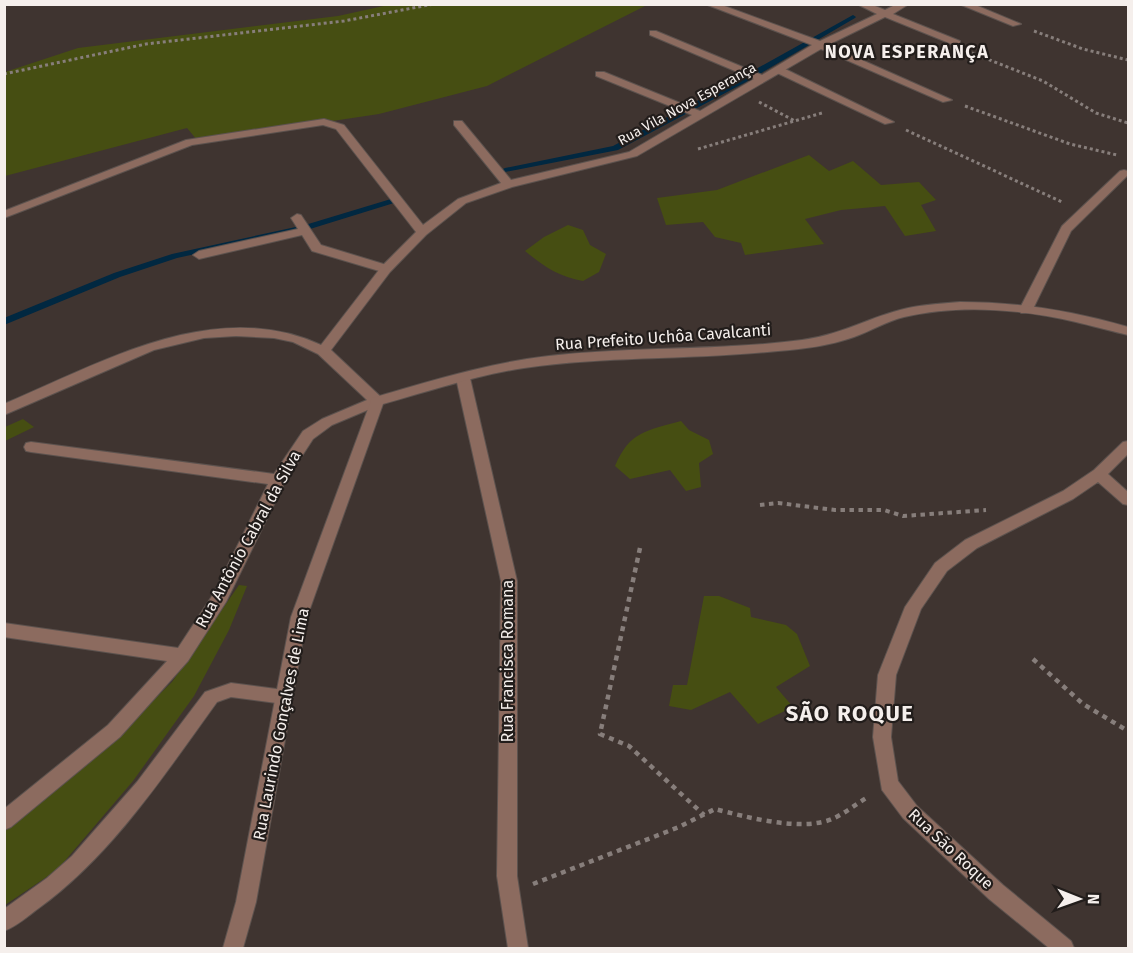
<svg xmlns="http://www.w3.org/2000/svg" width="1133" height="953" font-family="'Fira Sans',sans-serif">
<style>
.green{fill:#464e12}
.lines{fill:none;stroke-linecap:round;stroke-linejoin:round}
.stream{fill:#012841;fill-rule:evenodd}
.service-casing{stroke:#5c524e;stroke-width:2}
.minor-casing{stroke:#5c524e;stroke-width:2}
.tertiary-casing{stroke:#5c524e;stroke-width:2}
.path-far2{stroke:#877e7b;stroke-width:3;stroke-dasharray:3 3;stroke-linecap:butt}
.path-far1{stroke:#877e7b;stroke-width:4;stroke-dasharray:4.5 4.5;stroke-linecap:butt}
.path{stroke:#877e7b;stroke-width:4.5;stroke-dasharray:5 5;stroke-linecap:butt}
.service{fill:#8c6b5f;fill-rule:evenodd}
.minor{fill:#8c6b5f;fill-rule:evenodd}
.tertiary{fill:#8c6b5f;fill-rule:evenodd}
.labels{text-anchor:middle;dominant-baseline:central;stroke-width:4.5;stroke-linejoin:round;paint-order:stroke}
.far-street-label{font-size:14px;fill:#f5efec;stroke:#221d1b}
.street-label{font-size:16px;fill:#f5efec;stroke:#221d1b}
.far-district-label{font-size:18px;font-weight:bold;letter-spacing:1.5px;fill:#f5efec;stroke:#221d1b}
.district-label{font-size:22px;font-weight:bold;letter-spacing:1.5px;fill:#f5efec;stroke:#221d1b}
</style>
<rect width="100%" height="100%" fill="#3f3430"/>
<!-- green -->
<g class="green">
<path d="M 388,5 L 647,5 L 487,86 L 379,114 L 198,141 L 187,128 L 5,176 L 5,72 L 78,48 L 338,16 Z"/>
<path d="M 809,155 L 829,171 L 853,161 L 881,185 L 919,182 L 936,200 L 921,205 L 936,231 L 905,236 L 885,206 L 841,210 L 805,219 L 824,244 L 745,255 L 741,243 L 715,237 L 703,222 L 666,225 L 657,198 L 717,190 Z"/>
<path d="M 568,225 L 583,230 L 590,245 L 606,254 L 599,272 L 583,281 C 559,277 543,266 525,251 L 544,237 Z"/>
<path d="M 23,419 L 34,427 L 5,441 L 5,427 Z"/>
<path d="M 681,421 L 689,430 L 709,440 L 713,454 L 699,463 L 701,487 L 686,491 L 670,470 L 630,479 L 615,466 C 630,431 646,431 681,421 Z"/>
<path d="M 239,585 L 247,586 L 229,630 L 194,696 L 133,781 L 57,870 L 5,905 L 5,830 L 114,739 L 172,682 Z"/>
<path d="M 704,596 L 719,596 L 750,608 L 751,617 L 786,625 L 797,634 L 810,666 L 776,687 L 793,707 L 758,724 L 730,692 L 691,710 L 669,706 L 673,685 L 687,685 Z"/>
</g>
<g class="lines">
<!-- stream -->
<g class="stream">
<path d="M 853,15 L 856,17 L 855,18 L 746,82 L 618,150 L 505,172 L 501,170 L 505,168 L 613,146 L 740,78 Z"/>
<path d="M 391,199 L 395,201 L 394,203 L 310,229 L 177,258 L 120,277 L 4,325 L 4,318 L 114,273 L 172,254 L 305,225 Z"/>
</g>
<defs>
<g id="service">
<path d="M 775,68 L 783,68 L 894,122 L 885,124 L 775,72 Z"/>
<path d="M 297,214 L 301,215 L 321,245 L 390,266 L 392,269 L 386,273 L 312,251 L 302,235 L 199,259 L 193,255 L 199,251 L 298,229 L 291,218 Z"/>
<path d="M 463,373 L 470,378 L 517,581 L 517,876 L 528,948 L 508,948 L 497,876 L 501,581 L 456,378 Z"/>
</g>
<g id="minor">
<path d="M 705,4 L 719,4 L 820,41 L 877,14 L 857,4 L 870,4 L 885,10 L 897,4 L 909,4 L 893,14 L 960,41 L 960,45 L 954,45 L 885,17 L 828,45 L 952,100 L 943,102 L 821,49 L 637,156 L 512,187 L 466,203 L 426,235 L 390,272 L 331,350 L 382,398 L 384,401 L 382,404 L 332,425 L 313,439 L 285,482 L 226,602 L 188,661 L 120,737 L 11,827 L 4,830 L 4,809 L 108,725 L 167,661 L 4,637 L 4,623 L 178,648 L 214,593 L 268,484 L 31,452 L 26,451 L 24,447 L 26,443 L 31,442 L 274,474 L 303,431 L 322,419 L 367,400 L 318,354 L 293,342 L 274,338 L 236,336 L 204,338 L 154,350 L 4,415 L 4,404 C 101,363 215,296 321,345 L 382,266 L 416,232 L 336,129 L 323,125 L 192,145 L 4,218 L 4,211 L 186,140 L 324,119 L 344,125 L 423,225 L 458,199 L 501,183 L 454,125 L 454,121 L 462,121 L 511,180 L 629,152 L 692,115 L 596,76 L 596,72 L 604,72 L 700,111 L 754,79 L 650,35 L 650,31 L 656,31 L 762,75 L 812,45 Z"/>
<path d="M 959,4 L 973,4 L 1021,24 L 1013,26 Z"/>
<path d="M 1124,170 L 1128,171 L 1128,175 L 1071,231 L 1031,313 L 1021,313 L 1019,310 L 1062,226 L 1120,171 Z"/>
<path d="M 1128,441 L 1128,454 L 1108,474 L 1128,492 L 1128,505 L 1123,504 L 1098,482 L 1073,499 L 977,548 L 947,571 L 921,609 L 896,675 L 891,737 L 898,781 L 917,806 L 1003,885 L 1071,941 L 1074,948 L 1049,948 L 989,899 L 903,818 L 882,790 L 873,737 L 878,675 L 905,607 L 935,563 L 965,540 L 1063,491 L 1094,470 L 1123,442 Z"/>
<path d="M 231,683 L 284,690 L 290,692 L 293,697 L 290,702 L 284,704 L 231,697 L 217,702 C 164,775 113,854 39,908 C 28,916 17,926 4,931 L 4,909 L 47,878 L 72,856 L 137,782 L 205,692 Z"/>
</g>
<path id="tertiary" d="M 960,302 C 1018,302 1073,311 1128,327 L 1128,335 C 1111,331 1093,326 1076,322 C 1021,309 959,304 904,317 C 887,321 871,331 854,337 C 829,346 803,349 778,351 C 693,360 608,356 524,368 C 476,375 430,391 383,404 L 307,617 L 256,902 L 243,948 L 223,948 L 236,902 L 291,617 L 372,398 C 431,381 488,363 549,356 C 633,346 718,351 802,340 C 838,335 860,322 893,312 C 914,305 937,304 960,302 Z"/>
</defs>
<!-- service casing -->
<use href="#service" class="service-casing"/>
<!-- minor casing -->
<use href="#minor" class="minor-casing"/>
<!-- tertiary casing -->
<use href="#tertiary" class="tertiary-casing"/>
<!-- path-far2 -->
<g class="path-far2">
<path d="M 1034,31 L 1083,49 L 1128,60"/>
<path d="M 972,53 L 1043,81 L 1096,113 L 1128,123"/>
<path d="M 4,74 L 146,44 L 344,21 L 434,4"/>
<path d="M 759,102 L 795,121"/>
<path d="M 965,106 L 1070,144 L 1117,155"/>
<path d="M 906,130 L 1062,202"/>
<path d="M 698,149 L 822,113"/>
</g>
<!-- path-far1 -->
<path class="path-far1" d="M 760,505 L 778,503 L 835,510 L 884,510 L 903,516 L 986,510"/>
<!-- path -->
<g class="path">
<path d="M 640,548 L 600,734 L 629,746 L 704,815"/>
<path d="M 1033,659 L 1083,704 L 1128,731"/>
<path d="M 533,884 L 679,827 L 715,809 C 746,817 801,832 832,819 C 844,814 856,804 868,797"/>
</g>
<!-- service -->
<use href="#service" class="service"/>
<!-- minor -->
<use href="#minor" class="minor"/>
<!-- tertiary -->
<use href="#tertiary" class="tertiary"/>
</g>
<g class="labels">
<!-- far-street labels -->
<g class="far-street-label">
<text transform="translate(687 104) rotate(-29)">Rua Vila Nova Esperança</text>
</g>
<!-- street labels -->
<g class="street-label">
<text transform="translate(663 337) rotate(-4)">Rua Prefeito Uchôa Cavalcanti</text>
<text transform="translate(248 539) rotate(-61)">Rua Antônio Cabral da Silva</text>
<text transform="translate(507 661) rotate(-90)">Rua Francisca Romana</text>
<text transform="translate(281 724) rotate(-79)">Rua Laurindo Gonçalves de Lima</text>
<text transform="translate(951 849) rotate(43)">Rua São Roque</text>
</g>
<!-- far-district labels -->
<g class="far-district-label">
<text x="907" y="52">NOVA ESPERANÇA</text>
</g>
<!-- district labels -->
<g class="district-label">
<text x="850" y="713">SÃO ROQUE</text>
</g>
</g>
<!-- border -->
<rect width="1133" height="953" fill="none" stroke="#f5efec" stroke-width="12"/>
<!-- north arrow -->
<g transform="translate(1079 899) rotate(91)" stroke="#221d1b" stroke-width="4.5" paint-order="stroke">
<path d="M0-4.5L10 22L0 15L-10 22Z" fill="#f5efec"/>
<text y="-9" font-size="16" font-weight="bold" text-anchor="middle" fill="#f5efec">N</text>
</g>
</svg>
